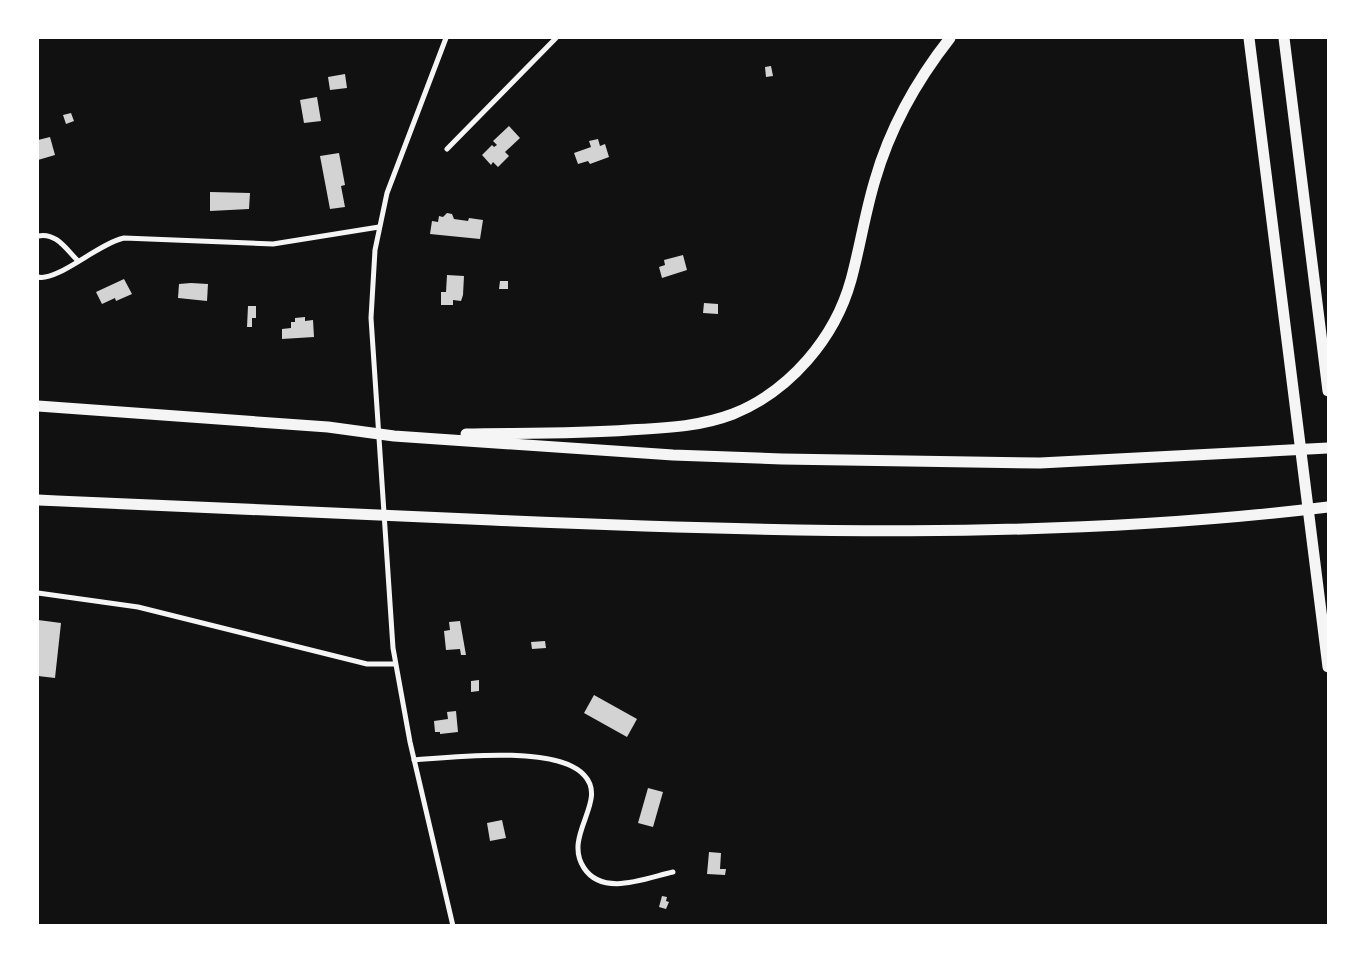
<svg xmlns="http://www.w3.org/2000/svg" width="1366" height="963" font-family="Inter,sans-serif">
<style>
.building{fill:#d3d3d3}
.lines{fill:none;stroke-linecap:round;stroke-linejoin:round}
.minor{stroke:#f5f5f5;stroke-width:5}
.motorway{stroke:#f5f5f5;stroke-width:11}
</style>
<rect width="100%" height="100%" fill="#111"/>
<!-- building -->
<g class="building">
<path d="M 771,66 L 773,76 L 766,77 L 765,67 Z"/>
<path d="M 345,74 L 347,88 L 330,90 L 328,77 Z"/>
<path d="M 317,97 L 321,121 L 304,123 L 300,100 Z"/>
<path d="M 71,113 L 74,121 L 66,124 L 63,115 Z"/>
<path d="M 509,126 L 520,138 L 505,152 L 509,156 L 498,167 L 493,162 L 491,165 L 482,155 L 492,145 L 494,147 L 497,145 L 493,141 Z"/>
<path d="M 50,137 L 55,155 L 38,160 L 38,140 Z"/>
<path d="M 598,139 L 600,146 L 605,144 L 609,157 L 590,164 L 588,161 L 578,164 L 574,153 L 591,147 L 589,141 Z"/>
<path d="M 339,153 L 345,185 L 341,186 L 345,207 L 330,209 L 320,156 Z"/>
<path d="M 210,192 L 250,193 L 249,209 L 210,211 Z"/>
<path d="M 447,213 L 452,214 L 454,219 L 468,221 L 469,218 L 483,220 L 480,239 L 430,234 L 432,221 L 438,222 L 439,216 L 443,217 Z"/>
<path d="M 683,255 L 687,270 L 662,278 L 659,267 L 665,265 L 664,260 Z"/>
<path d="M 447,275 L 464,276 L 463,295 L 461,301 L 453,300 L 453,305 L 441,305 L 441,292 L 446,292 Z"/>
<path d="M 124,279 L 132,294 L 116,301 L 115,298 L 102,304 L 96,292 Z"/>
<path d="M 500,281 L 508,281 L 508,289 L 499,289 Z"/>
<path d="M 191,283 L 208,284 L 207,301 L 178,298 L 179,284 Z"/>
<path d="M 704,303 L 718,304 L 718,314 L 703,313 Z"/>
<path d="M 248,306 L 256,306 L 256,318 L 252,318 L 252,327 L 247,327 Z"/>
<path d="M 305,317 L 305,321 L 313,320 L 314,337 L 282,339 L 282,329 L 291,328 L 291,322 L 295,322 L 295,318 Z"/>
<path d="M 38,620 L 61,623 L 55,678 L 38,676 Z"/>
<path d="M 460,621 L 466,655 L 461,655 L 460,649 L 446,650 L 444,631 L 450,630 L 449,622 Z"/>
<path d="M 545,641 L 546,648 L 532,649 L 531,642 Z"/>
<path d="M 479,680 L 479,691 L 471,692 L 471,681 Z"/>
<path d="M 594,695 L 637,719 L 627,737 L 584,713 Z"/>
<path d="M 456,711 L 458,732 L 440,734 L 440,732 L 435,732 L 434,721 L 448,719 L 447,712 Z"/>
<path d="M 648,788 L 663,792 L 653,827 L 638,823 Z"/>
<path d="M 502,820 L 506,838 L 490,841 L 487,823 Z"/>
<path d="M 709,852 L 721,853 L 720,869 L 726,869 L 725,875 L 707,874 Z"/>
<path d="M 662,896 L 667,897 L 666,901 L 669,902 L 666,909 L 659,907 Z"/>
</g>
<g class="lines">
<!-- minor -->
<g class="minor">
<path d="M 446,38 L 387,193 L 375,250 L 371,318 L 393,648 L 410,742 L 453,926"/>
<path d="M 447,149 L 556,38"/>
<path d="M 38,236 C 56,232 66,249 78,261"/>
<path d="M 38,277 C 57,282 99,243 124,238 L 273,244 L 379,227"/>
<path d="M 38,593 L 138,607 L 367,664 L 395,664"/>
<path d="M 414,760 C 452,757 557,745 584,775 C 609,801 562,835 584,868 C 603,897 646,878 673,872"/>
</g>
<!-- motorway -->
<g class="motorway">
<path d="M 1249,38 L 1328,667"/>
<path d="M 1284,38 L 1328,391"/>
<path d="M 38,406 L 328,427 L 394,436 L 673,455 L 782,459 L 1040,463 L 1328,448"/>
<path d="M 466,434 C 520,433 574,434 629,430 C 664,428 699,427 733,414 C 790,391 835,338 851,280 C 860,247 865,213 875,180 C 890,128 917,80 950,38"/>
<path d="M 38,500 C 189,507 340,513 492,520 C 770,532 1051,541 1328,507"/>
</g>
</g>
<!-- border -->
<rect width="1366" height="963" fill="none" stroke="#ffffff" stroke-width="78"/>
</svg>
